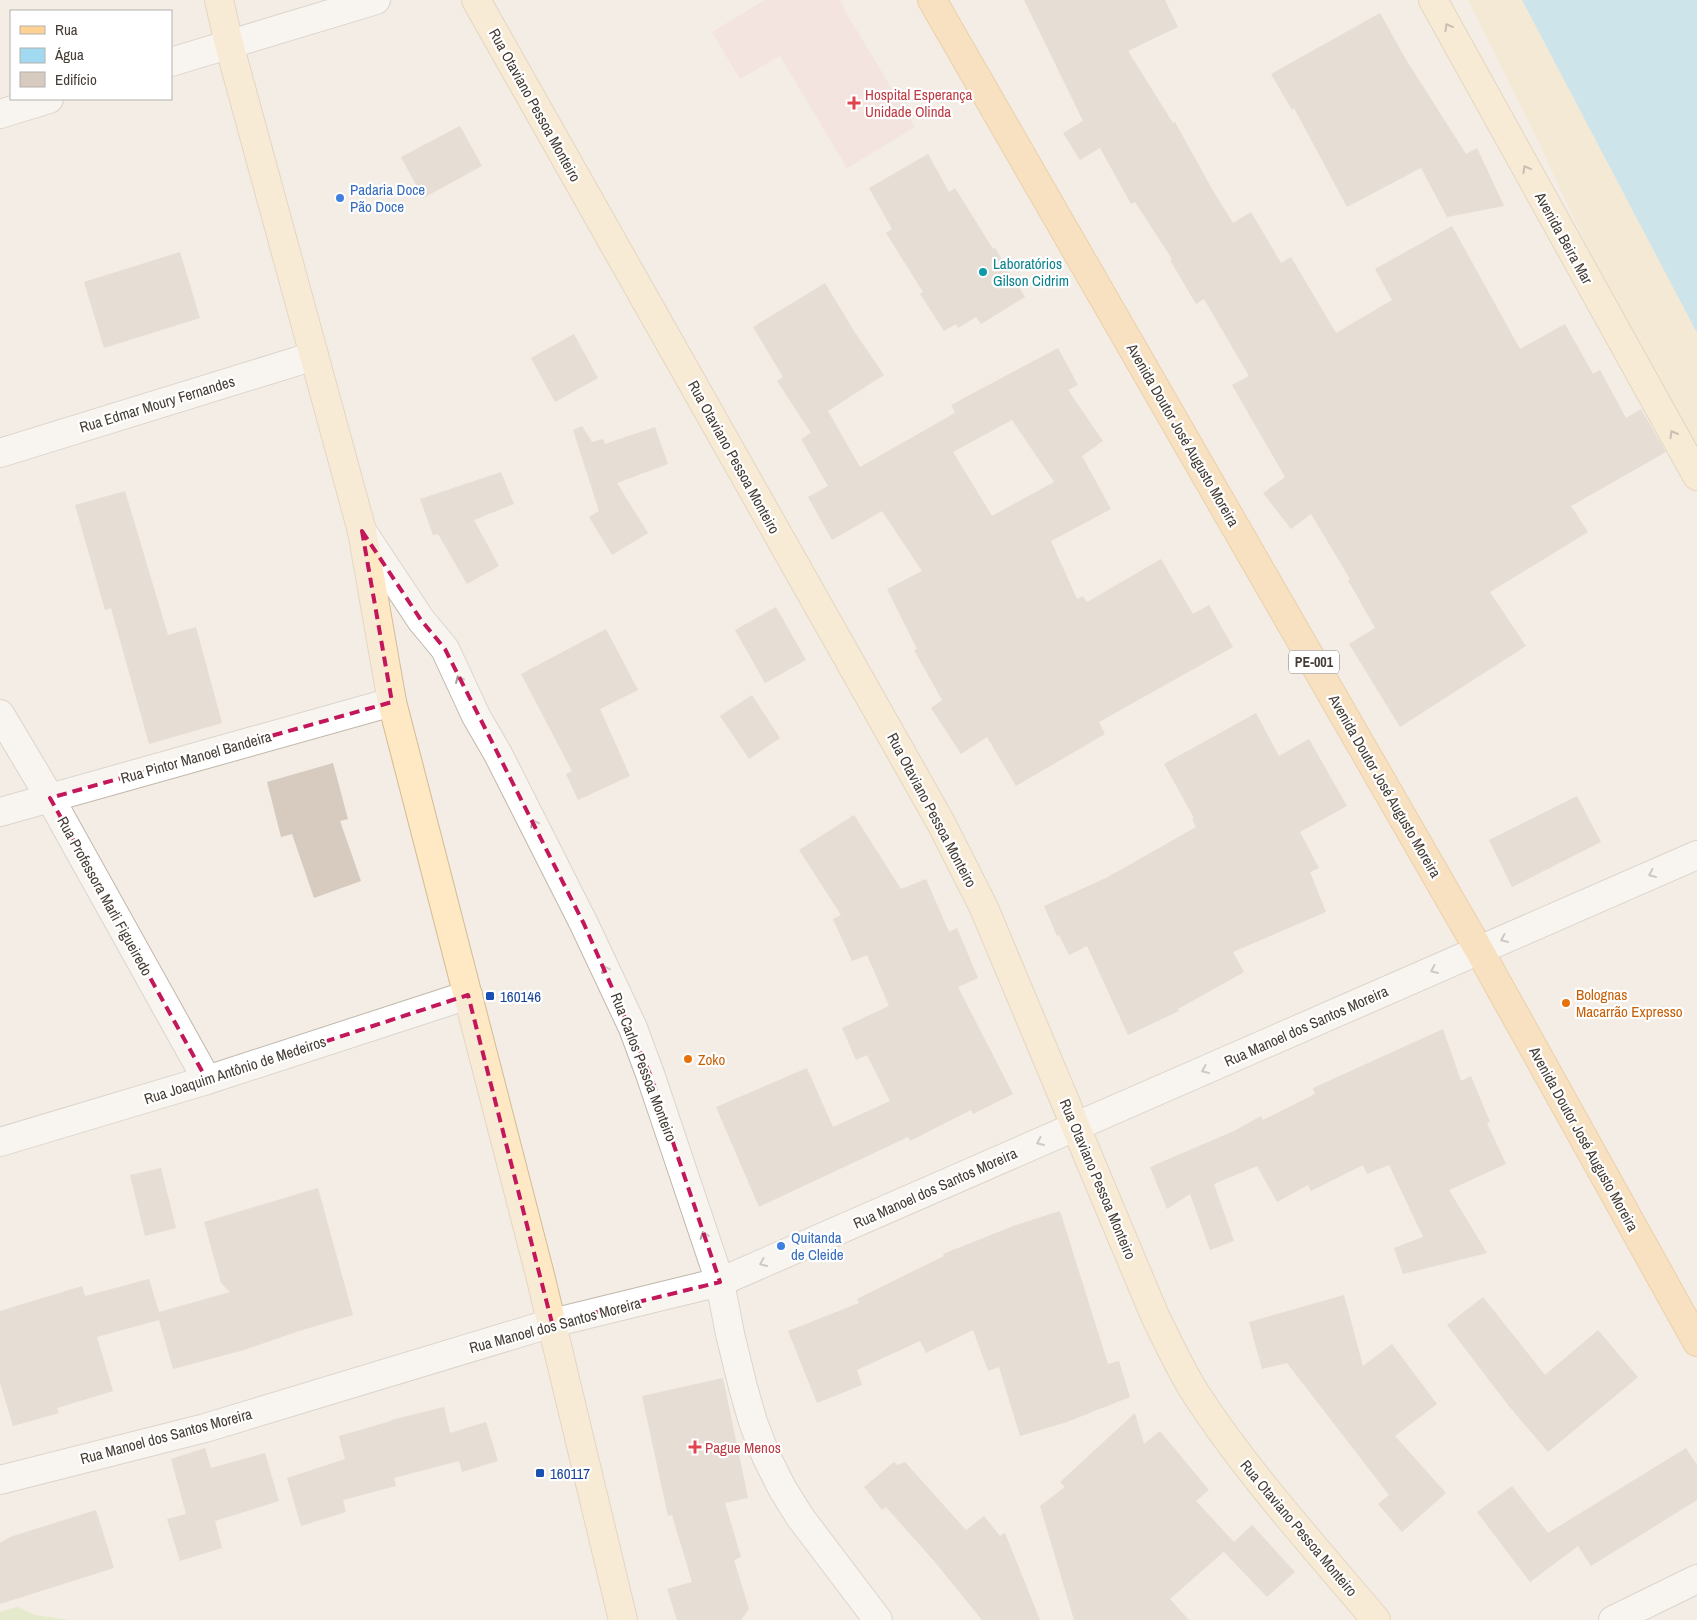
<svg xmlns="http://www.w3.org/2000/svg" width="1697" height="1620" font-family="'Archivo Narrow',sans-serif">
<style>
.medical{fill:#f3d9d9}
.green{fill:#d4e7ae}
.sand{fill:#f7e5c1}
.water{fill:#a1d9f0}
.building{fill:#d7cabe;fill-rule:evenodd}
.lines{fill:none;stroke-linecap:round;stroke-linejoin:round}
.street-casing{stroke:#c1b7ab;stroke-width:30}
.secondary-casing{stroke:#d3bb95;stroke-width:30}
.primary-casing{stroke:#e3ad63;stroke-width:30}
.street{stroke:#fff;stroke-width:28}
.secondary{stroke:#fee9c4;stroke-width:28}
.primary{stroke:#fed293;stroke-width:28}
.oneway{stroke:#988a75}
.oneway2{stroke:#a29e9a}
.marked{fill:none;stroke:#c2185b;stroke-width:4;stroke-dasharray:10 6;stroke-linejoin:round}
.health-dot{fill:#e0444e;stroke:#fff;stroke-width:2}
.shop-dot{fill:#3f7fe0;stroke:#fff;stroke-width:2}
.culture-dot{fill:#0f9aa8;stroke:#fff;stroke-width:2}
.transit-dot{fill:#1a4fb4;stroke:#fff;stroke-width:2}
.food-dot{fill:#e8710a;stroke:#fff;stroke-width:2}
.labels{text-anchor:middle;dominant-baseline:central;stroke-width:4.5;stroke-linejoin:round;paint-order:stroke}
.shield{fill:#fff;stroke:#7d7772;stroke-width:1}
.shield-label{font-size:14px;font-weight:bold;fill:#453d35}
.health-label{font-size:15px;fill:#be3a42;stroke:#fff;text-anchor:start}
.street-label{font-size:15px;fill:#453d35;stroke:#fff}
.shop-label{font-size:15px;fill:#366cbe;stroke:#fff;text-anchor:start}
.culture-label{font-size:15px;fill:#0d838f;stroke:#fff;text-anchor:start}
.food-label{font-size:15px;fill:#c56008;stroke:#fff;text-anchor:start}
.transit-label{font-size:15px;fill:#164399;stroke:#fff;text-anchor:start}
</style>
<rect width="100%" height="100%" fill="#f3ede5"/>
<!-- medical -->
<path class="medical" d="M 765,0 L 840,0 L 848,16 L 915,127 L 847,168 L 780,56 L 740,79 L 712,32 Z"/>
<!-- green -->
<path class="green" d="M 18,1607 L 35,1615 L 70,1620 L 0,1620 L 0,1612 Z"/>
<!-- sand -->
<path class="sand" d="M 1468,0 L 1522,0 L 1697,333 L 1697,463 L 1633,346 L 1538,141 Z"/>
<!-- water -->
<path class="water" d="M 1522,0 L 1697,0 L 1697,333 Z"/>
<!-- building -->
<g class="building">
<path d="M 1024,0 L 1165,0 L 1178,27 L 1128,51 L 1173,123 L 1175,122 L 1212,189 L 1233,223 L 1251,212 L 1281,263 L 1291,257 L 1336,333 L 1392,300 L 1375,269 L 1452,226 L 1520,349 L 1565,324 L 1593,374 L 1600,370 L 1626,418 L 1641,409 L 1666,452 L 1571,506 L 1588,532 L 1490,592 L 1526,646 L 1400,727 L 1349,644 L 1375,628 L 1348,580 L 1350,579 L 1311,514 L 1291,529 L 1263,493 L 1285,477 L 1232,385 L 1249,376 L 1204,299 L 1196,304 L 1170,260 L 1172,259 L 1135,202 L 1131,204 L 1100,148 L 1080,160 L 1063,133 L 1083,121 Z"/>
<path d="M 1380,13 L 1405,58 L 1466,154 L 1477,148 L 1504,206 L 1447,217 L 1421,168 L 1347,207 L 1294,108 L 1292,110 L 1271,74 Z"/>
<path d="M 460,126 L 482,166 L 423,198 L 401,157 Z"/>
<path d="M 928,154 L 949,192 L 955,188 L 993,249 L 995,248 L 1025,297 L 981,324 L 976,317 L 958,328 L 956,324 L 944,331 L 920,294 L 923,292 L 886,233 L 892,229 L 869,188 Z"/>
<path d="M 180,252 L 200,318 L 104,348 L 84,282 Z"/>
<path d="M 825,283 L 854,331 L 884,375 L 828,411 L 860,467 L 955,413 L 951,405 L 1058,348 L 1078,385 L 1068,390 L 1103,441 L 1082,456 L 1111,509 L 1051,541 L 1077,599 L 1083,596 L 1087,602 L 1161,559 L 1193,614 L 1209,605 L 1233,647 L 1099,722 L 1105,734 L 1016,786 L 987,737 L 961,754 L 931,708 L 942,700 L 914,650 L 917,649 L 887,589 L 922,571 L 882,511 L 832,540 L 808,497 L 828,486 L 801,439 L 811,433 L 777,381 L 783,377 L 753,327 ZM 1012,420 L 1054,482 L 992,516 L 953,452 Z"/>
<path d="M 574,334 L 598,378 L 555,402 L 531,358 Z"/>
<path d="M 582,426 L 592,442 L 603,439 L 605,444 L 655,427 L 668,464 L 617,483 L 648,533 L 612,555 L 589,517 L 599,511 L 573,430 Z"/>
<path d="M 501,472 L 514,504 L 474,520 L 499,566 L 467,584 L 438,534 L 433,535 L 420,499 Z"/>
<path d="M 125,491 L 168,635 L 196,627 L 222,723 L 149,744 L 111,608 L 105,610 L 75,505 Z"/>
<path d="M 776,607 L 806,660 L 765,683 L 735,630 Z"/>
<path d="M 606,629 L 638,690 L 600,709 L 630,776 L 578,800 L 566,774 L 572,771 L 521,674 Z"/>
<path d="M 752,695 L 780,738 L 749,759 L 720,716 Z"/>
<path d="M 1256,713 L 1279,756 L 1309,739 L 1347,806 L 1300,832 L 1319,868 L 1310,872 L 1326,912 L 1233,952 L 1244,972 L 1178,1009 L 1179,1011 L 1128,1035 L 1087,946 L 1069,955 L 1059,935 L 1057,936 L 1044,906 L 1106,878 L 1196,827 L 1192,819 L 1194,818 L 1164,764 Z"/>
<path d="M 333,763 L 348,819 L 340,821 L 361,881 L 314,898 L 292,834 L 281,837 L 267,782 Z"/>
<path d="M 1577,796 L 1601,842 L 1512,887 L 1489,840 Z"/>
<path d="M 854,815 L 901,889 L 926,879 L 949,932 L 957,928 L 978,978 L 958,987 L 1013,1094 L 973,1114 L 971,1110 L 910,1141 L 908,1137 L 759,1207 L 716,1107 L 807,1068 L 833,1127 L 890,1101 L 867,1055 L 856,1060 L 842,1028 L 889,1006 L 867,955 L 852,961 L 833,919 L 841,915 L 799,850 Z"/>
<path d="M 1443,1029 L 1461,1081 L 1471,1076 L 1490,1122 L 1487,1123 L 1506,1164 L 1449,1190 L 1487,1253 L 1403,1274 L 1394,1248 L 1423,1237 L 1389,1165 L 1367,1174 L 1363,1165 L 1311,1191 L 1308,1185 L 1277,1202 L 1257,1166 L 1214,1184 L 1234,1241 L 1210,1250 L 1190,1194 L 1167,1209 L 1150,1167 L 1234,1131 L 1261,1116 L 1263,1120 L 1315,1094 L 1313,1088 Z"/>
<path d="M 161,1168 L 176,1228 L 145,1236 L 130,1175 Z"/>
<path d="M 318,1188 L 353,1315 L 299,1331 L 244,1350 L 173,1369 L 159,1320 L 97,1337 L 113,1391 L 57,1408 L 59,1413 L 13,1426 L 0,1383 L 0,1311 L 82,1286 L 85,1296 L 149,1279 L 159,1312 L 230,1292 L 221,1283 L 204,1222 Z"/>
<path d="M 1060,1211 L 1108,1364 L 1119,1361 L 1130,1397 L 1067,1422 L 1020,1436 L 999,1367 L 988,1371 L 973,1330 L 926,1353 L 920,1341 L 857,1370 L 862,1385 L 817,1403 L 788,1331 L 859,1303 L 857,1299 L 944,1256 L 943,1254 L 1016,1225 Z"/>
<path d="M 1344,1295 L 1363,1366 L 1392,1344 L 1437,1404 L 1395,1436 L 1446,1493 L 1402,1532 L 1378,1504 L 1389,1495 L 1287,1363 L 1262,1369 L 1249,1322 Z"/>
<path d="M 1483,1297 L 1545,1375 L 1598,1330 L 1638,1377 L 1548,1452 L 1508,1405 L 1447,1325 Z"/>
<path d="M 723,1378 L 748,1498 L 725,1503 L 741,1557 L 734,1560 L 749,1609 L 741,1620 L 677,1620 L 667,1589 L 692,1582 L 672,1515 L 668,1516 L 642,1396 Z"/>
<path d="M 444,1407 L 450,1433 L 486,1422 L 498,1461 L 462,1472 L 459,1461 L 394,1478 L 396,1486 L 343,1500 L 346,1512 L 301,1526 L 287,1478 L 345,1459 L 339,1436 L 391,1421 L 391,1420 Z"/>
<path d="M 1135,1413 L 1144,1444 L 1160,1431 L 1209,1490 L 1196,1501 L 1234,1542 L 1252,1525 L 1295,1572 L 1267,1597 L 1224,1552 L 1228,1548 L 1170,1599 L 1189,1620 L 1074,1620 L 1040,1506 L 1065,1487 L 1060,1482 Z"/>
<path d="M 205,1448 L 211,1468 L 265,1453 L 279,1501 L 215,1521 L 222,1548 L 180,1561 L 167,1519 L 186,1514 L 171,1459 Z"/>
<path d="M 1686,1448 L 1697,1465 L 1697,1500 L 1591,1566 L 1578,1546 L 1530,1582 L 1477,1512 L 1512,1486 L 1548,1533 Z"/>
<path d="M 894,1462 L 897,1465 L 905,1462 L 966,1530 L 984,1516 L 1000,1536 L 1005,1533 L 1040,1620 L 982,1620 L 934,1561 L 886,1507 L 882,1510 L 864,1487 Z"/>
<path d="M 96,1510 L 114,1568 L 0,1604 L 0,1543 L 10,1537 Z"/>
</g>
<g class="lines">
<defs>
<g id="street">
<path d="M 171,62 L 376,0"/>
<path d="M 0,114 L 49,99"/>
<path d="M 0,453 L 314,356"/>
<path d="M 362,531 L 421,620 L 445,649 L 476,716 L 498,754 L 584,924 L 633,1028 L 650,1074 L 720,1282 L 730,1334 L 743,1387 L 753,1422 L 766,1456 L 782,1488 L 800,1517 L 878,1620"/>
<path d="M 0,714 L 50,798 L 207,1080"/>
<path d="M 0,812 L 392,702"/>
<path d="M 0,1142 L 207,1080 L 468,995"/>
<path d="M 0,1480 L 205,1428 L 552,1323 L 720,1282 L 1697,855"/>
<path d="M 1613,1620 L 1697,1579"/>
</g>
<g id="secondary">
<path d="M 219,0 L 229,44 L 362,531 L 392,702 L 540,1275 L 623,1620"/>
<path d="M 476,0 L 941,823 L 984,908 L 1155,1316 C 1168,1342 1180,1369 1196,1394 C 1248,1474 1314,1546 1376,1620"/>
<path d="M 1433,0 L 1697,476"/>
</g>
<path id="primary" d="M 932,0 L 1479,950 L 1697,1342"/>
</defs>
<!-- street casing -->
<use href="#street" class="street-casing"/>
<!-- secondary casing -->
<use href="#secondary" class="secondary-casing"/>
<!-- primary casing -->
<use href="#primary" class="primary-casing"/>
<!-- street -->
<use href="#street" class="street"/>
<!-- secondary -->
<use href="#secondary" class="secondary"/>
<!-- primary -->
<use href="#primary" class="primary"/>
</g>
<!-- one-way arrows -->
<defs><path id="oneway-chevron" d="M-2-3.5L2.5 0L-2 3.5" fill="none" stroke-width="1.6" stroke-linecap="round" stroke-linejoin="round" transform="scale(1.25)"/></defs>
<g class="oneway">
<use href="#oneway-chevron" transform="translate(1448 27) rotate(-119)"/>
<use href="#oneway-chevron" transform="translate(1526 169) rotate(-119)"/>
<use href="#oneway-chevron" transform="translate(1673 434) rotate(-120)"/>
</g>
<g class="oneway2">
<use href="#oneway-chevron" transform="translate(459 679) rotate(-114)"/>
<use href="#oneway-chevron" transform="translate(534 823) rotate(-117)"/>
<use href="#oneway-chevron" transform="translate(1652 874) rotate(156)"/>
<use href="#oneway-chevron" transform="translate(1504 939) rotate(156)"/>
<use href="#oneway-chevron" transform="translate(605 969) rotate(-115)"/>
<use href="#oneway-chevron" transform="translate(1434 970) rotate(156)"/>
<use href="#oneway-chevron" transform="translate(1205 1070) rotate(156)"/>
<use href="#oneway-chevron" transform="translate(1040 1142) rotate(156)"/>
<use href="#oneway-chevron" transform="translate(704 1235) rotate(-109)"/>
<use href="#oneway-chevron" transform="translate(763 1263) rotate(157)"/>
</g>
<!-- marked area -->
<path d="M0 0H1697V1620H0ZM 362,531 L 421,620 L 445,649 L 584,924 L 650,1074 L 720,1282 L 552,1323 L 468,995 L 207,1080 L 50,798 L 392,702 Z" fill="#f3ede5" fill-opacity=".55" fill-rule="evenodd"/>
<path class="marked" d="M 362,531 L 421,620 L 445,649 L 584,924 L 650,1074 L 720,1282 L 552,1323 L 468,995 L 207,1080 L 50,798 L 392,702 Z"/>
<!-- markers -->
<g class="health-dot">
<path d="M851.5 95.5h5v5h5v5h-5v5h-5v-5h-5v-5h5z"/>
<path d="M692.5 1439.5h5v5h5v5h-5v5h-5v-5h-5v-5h5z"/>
</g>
<g class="shop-dot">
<circle cx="340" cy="198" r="5"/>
<circle cx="781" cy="1246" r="5"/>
</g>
<circle class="culture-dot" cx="983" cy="272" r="5"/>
<g class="transit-dot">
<rect x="485" y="991" width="10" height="10" rx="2.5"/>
<rect x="535" y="1468" width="10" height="10" rx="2.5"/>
</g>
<g class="food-dot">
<circle cx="1566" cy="1003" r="5"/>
<circle cx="688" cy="1059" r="5"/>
</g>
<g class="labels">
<!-- shield labels -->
<rect class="shield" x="1289" y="650.5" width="50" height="23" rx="4"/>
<g class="shield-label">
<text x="1314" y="662">PE-001</text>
</g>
<!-- health labels -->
<g class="health-label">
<text x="865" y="94">Hospital Esperança<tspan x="865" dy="17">Unidade Olinda</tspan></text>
<text x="705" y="1447">Pague Menos</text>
</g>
<!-- street labels -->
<g class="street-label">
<text transform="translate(535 105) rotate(61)">Rua Otaviano Pessoa Monteiro</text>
<text transform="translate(1564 238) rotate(61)">Avenida Beira Mar</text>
<text transform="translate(157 404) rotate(-17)">Rua Edmar Moury Fernandes</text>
<text transform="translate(1183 435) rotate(60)">Avenida Doutor José Augusto Moreira</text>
<text transform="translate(734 457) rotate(61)">Rua Otaviano Pessoa Monteiro</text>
<text transform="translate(196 757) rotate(-16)">Rua Pintor Manoel Bandeira</text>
<text transform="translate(1385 786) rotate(60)">Avenida Doutor José Augusto Moreira</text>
<text transform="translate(932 810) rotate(62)">Rua Otaviano Pessoa Monteiro</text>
<text transform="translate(105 896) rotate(61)">Rua Professora Marli Figueiredo</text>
<text transform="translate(1306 1026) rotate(-24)">Rua Manoel dos Santos Moreira</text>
<text transform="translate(644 1067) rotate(69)">Rua Carlos Pessoa Monteiro</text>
<text transform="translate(235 1070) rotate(-18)">Rua Joaquim Antônio de Medeiros</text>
<text transform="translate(1584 1139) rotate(61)">Avenida Doutor José Augusto Moreira</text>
<text transform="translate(1098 1179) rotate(67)">Rua Otaviano Pessoa Monteiro</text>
<text transform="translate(935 1188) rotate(-24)">Rua Manoel dos Santos Moreira</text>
<text transform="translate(555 1325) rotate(-15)">Rua Manoel dos Santos Moreira</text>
<text transform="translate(166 1436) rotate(-15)">Rua Manoel dos Santos Moreira</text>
<text transform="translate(1299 1528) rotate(50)">Rua Otaviano Pessoa Monteiro</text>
</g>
<!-- shop labels -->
<g class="shop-label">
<text x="350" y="189">Padaria Doce<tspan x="350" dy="17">Pão Doce</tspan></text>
<text x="791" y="1237">Quitanda<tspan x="791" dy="17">de Cleide</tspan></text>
</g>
<!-- culture labels -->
<g class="culture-label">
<text x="993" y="263">Laboratórios<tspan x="993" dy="17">Gilson Cidrim</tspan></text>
</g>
<!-- food labels -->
<g class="food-label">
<text x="1576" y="994">Bolognas<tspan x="1576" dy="17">Macarrão Expresso</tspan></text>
<text x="698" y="1059">Zoko</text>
</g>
<!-- transit labels -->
<g class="transit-label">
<text x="500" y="996">160146</text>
<text x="550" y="1473">160117</text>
</g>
</g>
<!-- legend -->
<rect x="10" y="10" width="162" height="90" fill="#ffffff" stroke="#b5b1ae"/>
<rect x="20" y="26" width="25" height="8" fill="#fed293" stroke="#b5b1ae"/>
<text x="55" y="35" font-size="15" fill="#453d35">Rua</text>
<rect x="20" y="48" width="25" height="15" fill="#a1d9f0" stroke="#b5b1ae"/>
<text x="55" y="60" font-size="15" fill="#453d35">Água</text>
<rect x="20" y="72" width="25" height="15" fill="#d7cabe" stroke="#b5b1ae"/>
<text x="55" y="85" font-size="15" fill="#453d35">Edifício</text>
</svg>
